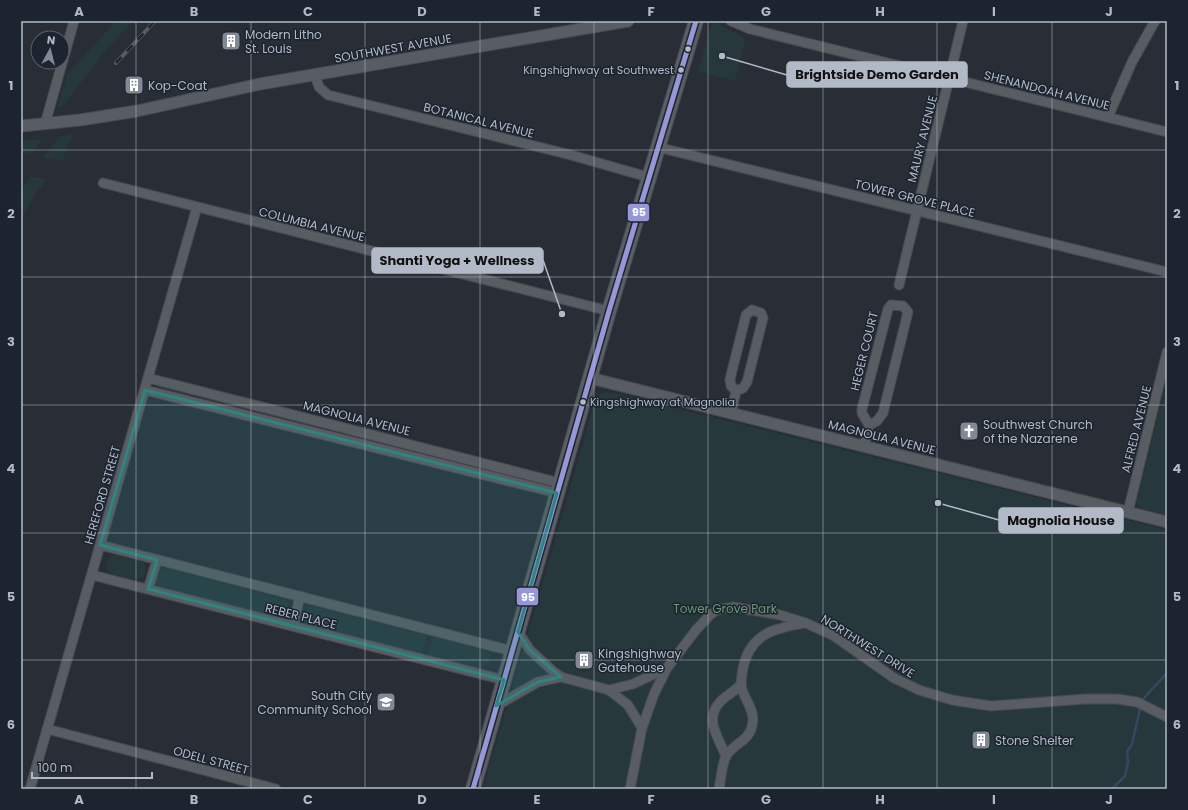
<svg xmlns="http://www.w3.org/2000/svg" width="1188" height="810" font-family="Poppins,sans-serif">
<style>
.green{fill:#26383b}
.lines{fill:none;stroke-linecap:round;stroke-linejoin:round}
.stream{stroke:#384760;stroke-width:2.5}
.minor-casing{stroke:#474a50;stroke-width:11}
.tertiary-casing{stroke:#474a50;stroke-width:13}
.primary-casing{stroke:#474a52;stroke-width:16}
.minor{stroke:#585c63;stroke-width:9}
.tertiary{stroke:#585c63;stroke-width:11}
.primary{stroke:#5b5f65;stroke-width:14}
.rail-casing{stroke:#575b62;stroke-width:4}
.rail{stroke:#1c2430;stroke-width:2.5;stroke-dasharray:8;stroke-linecap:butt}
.bus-1-casing{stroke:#1c2430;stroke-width:8}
.bus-1{stroke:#9797d8;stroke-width:5}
.marked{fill:#308480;fill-opacity:0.2;stroke:#308480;stroke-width:3;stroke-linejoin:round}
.grid{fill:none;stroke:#b3bac7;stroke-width:1;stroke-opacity:0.55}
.bus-dot{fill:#b3bac7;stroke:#1c2430;stroke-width:1.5}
.labels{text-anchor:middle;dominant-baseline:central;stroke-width:3;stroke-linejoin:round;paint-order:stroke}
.bus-label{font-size:11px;fill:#b3bac7;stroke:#1c2430;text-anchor:end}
.poi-label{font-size:12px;fill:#b3bac7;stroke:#1c2430;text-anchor:start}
.street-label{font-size:12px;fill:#b3bac7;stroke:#1c2430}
.park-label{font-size:12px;fill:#6b9775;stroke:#1c2430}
.leader{fill:none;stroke:#b3bac7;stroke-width:1.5}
.callout-dot{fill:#b3bac7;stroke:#1c2430;stroke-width:1.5}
.callout{fill:#b3bac7;stroke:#b3bac7;stroke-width:1.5}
.callout-label{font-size:13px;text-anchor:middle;font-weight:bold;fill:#111}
.line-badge{stroke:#1c2430;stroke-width:1.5}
.badge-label{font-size:11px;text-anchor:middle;font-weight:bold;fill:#fff}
.neatline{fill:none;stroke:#b3bac7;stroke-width:1.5}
.grid-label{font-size:13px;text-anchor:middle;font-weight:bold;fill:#b3bac7}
</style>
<rect width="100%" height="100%" fill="#292e36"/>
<!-- green -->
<g class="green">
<path d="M 116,21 L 133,21 L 105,51 L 62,107 L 59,108 L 58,106 L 67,75 Z"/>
<path d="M 714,22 L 741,36 L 745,41 L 735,81 L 698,71 L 711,26 Z"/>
<path d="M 73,134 L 62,161 L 43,158 L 59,137 Z"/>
<path d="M 42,139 L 30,155 L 21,152 L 21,141 Z"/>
<path d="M 31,176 L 46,180 L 34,196 L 21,220 L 21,191 Z"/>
<path d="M 1167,379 L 1167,515 L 1141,508 L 1136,504 Z"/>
<path d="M 157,385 L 196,394 L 197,397 L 156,388 Z"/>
<path d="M 603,392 L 614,393 L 1167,530 L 1167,789 L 483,789 L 595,401 L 598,396 Z"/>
<path d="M 209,398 L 332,430 L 333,431 L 210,401 L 208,400 Z"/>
<path d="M 345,432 L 471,465 L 471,466 L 345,436 Z"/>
<path d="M 483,468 L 541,483 L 541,484 L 482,470 Z"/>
<path d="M 115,555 L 142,562 L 146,566 L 144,577 C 137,582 91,576 111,556 Z"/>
<path d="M 165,568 L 286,600 C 291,607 288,614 280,617 L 162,587 L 157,584 L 156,580 L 161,570 Z"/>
<path d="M 310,605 L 427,636 L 421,654 L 305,624 L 303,621 L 303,615 Z"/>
<path d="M 434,637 L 487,651 L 491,655 L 489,664 L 481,668 L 475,668 L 427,656 Z"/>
</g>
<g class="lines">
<!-- stream -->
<g class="stream">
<path d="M 1144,698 L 1167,673"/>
<path d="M 1112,789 L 1125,776 L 1128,763 L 1127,752 L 1132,744 L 1140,709"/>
</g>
<defs>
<g id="minor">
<path d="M 731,21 L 750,29 L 1167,132"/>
<path d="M 315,75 L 319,87 L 328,95 L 571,155 L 648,177"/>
<path d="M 1108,117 L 1132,62 L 1155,21"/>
<path d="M 45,124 L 74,21"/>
<path d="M 657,147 L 1167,272"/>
<path d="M 103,183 L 609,311"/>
<path d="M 899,285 L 963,21"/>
<path d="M 752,310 L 761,313 L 763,318 L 747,382 L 743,388 L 736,391 L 731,386 L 730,379 L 746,315 Z"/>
<path d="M 148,378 L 560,483"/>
<path d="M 145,390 L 557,493"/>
<path d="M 731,413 L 736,391"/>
<path d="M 864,446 L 869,425 L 877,421 L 883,413 L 908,312 L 903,306 L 891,305 L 888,309 L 862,409 L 862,413 L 869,425"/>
<path d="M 1128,512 L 1167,352"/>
<path d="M 100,545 L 512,651"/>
<path d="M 92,575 L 504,680"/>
<path d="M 148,589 L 157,560"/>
<path d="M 293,626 L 300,596"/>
<path d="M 518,632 L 530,650 L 554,672 L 561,677 L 609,690 L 628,705 L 642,728"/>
<path d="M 609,690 L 633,684 L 667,668"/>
<path d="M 496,706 L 538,682 L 561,677"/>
<path d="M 47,729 L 276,789"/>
<path d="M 726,757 C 720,739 703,720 720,702 C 726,695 735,692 741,684"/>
<path d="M 30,789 L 197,207"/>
<path d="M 630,789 L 642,728 L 654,694 L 667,668 L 696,630 L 711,614 L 717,610 L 733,607 L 780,615 L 806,623 L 834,636 L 894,678 L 919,690 L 952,700 L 991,706 L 1085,699 L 1117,699 L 1137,702 L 1167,717"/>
<path d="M 719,789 C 721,779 722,764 726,756 C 733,744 749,741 752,726 C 756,712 746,702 742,689 C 740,682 742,675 743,668 C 750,634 774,628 805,623"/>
</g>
<g id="tertiary">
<path d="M 21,126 L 80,120 L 137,111 L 260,84 L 628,21"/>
<path d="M 590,378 L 1167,522"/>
</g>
<path id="primary" d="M 473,789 L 609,311 L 696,21"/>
</defs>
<!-- minor casing -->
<use href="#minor" class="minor-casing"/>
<!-- tertiary casing -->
<use href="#tertiary" class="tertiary-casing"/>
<!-- primary casing -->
<use href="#primary" class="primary-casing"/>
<!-- minor -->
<use href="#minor" class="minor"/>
<!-- tertiary -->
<use href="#tertiary" class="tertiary"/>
<!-- primary -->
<use href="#primary" class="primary"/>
<defs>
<path id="rail" d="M 116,63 L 155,21"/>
</defs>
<!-- rail casing -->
<use href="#rail" class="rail-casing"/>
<!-- rail -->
<use href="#rail" class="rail"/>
<defs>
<path id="bus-1" d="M 473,789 L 609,311 L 696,21"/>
</defs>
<!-- bus-1 casing -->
<use href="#bus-1" class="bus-1-casing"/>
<!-- bus-1 -->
<use href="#bus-1" class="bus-1"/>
</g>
<!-- marked area -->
<path class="marked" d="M 145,390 L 557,493 L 518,632 L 530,650 L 561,677 L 538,682 L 496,706 L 504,680 L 148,589 L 157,560 L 100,545 Z"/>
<!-- grid -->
<path class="grid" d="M 136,21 L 136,789M 251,21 L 251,789M 365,21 L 365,789M 480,21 L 480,789M 594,21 L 594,789M 708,21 L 708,789M 823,21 L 823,789M 937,21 L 937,789M 1052,21 L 1052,789M 21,150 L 1167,150M 21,277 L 1167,277M 21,405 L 1167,405M 21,533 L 1167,533M 21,660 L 1167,660"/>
<!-- icons -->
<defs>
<symbol id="building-square" viewBox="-11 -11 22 22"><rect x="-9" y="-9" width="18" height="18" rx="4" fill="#838994" stroke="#1c2430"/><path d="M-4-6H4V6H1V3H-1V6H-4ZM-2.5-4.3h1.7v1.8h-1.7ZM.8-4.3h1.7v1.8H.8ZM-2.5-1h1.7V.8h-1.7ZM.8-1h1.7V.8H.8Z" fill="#fff"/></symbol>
<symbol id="church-square" viewBox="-11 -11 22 22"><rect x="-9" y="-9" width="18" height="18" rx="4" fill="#838994" stroke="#1c2430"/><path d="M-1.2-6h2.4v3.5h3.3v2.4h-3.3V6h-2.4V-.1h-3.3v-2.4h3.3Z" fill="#fff"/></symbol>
<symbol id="school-square" viewBox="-11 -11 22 22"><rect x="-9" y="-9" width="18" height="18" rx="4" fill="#838994" stroke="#1c2430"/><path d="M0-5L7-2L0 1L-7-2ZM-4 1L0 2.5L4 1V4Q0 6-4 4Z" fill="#fff"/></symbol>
</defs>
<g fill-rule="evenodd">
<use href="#building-square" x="220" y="30" width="22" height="22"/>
<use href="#building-square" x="123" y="74" width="22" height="22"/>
<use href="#church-square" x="958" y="420" width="22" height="22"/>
<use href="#building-square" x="573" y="649" width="22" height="22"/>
<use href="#school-square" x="375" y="691" width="22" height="22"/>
<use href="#building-square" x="970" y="729" width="22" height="22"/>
</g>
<!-- markers -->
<g class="bus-dot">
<circle cx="688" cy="49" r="3.5"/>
<circle cx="681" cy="70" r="3.5"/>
<circle cx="583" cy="402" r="3.5"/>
</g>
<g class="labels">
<!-- bus labels -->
<g class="bus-label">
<text x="674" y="70">Kingshighway at Southwest</text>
<text x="590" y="402" text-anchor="start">Kingshighway at Magnolia</text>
</g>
<!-- poi labels -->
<g class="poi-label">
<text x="245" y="34">Modern Litho<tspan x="245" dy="14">St. Louis</tspan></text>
<text x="148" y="85">Kop-Coat</text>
<text x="983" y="424">Southwest Church<tspan x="983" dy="14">of the Nazarene</tspan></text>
<text x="598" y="653">Kingshighway<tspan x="598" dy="14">Gatehouse</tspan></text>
<text x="372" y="695" text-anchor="end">South City<tspan x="372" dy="14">Community School</tspan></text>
<text x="995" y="740">Stone Shelter</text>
</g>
<!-- street labels -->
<g class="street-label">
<text transform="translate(393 48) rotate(-10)">SOUTHWEST AVENUE</text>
<text transform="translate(1047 90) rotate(14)">SHENANDOAH AVENUE</text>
<text transform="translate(479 120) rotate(14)">BOTANICAL AVENUE</text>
<text transform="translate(922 139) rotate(-76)">MAURY AVENUE</text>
<text transform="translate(915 198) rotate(14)">TOWER GROVE PLACE</text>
<text transform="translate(312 224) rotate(14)">COLUMBIA AVENUE</text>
<text transform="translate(864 351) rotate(-76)">HEGER COURT</text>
<text transform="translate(357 418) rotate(14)">MAGNOLIA AVENUE</text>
<text transform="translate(1136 429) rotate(-76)">ALFRED AVENUE</text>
<text transform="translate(882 437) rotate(14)">MAGNOLIA AVENUE</text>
<text transform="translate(102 495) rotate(-74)">HEREFORD STREET</text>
<text transform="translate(301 616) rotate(14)">REBER PLACE</text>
<text transform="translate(868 646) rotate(32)">NORTHWEST DRIVE</text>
<text transform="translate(211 760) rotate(15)">ODELL STREET</text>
</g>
<!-- park labels -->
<g class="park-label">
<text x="725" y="608">Tower Grove Park</text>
</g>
</g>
<!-- callouts -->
<path class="leader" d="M722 56L787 75M562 314L543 260M938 503L999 520"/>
<g class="callout-dot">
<circle cx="722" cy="56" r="4"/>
<circle cx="562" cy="314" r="4"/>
<circle cx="938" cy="503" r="4"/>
</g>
<g class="callout">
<rect x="787" y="62" width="180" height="25" rx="4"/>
<rect x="372" y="248" width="171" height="25" rx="4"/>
<rect x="999" y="508" width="124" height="25" rx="4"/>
</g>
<g class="callout-label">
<text x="877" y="79">Brightside Demo Garden</text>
<text x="457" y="265">Shanti Yoga + Wellness</text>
<text x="1061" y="525">Magnolia House</text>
</g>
<g class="line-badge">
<rect x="627" y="203" width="23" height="19" rx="4" fill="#9797d8"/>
<rect x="516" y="587" width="23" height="19" rx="4" fill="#9797d8"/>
</g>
<g class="badge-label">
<text x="639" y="216">95</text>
<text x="528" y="601">95</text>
</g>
<!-- border -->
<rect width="1188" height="810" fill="none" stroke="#1c2430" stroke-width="44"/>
<!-- north arrow -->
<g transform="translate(50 50) rotate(7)"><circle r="19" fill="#1c2430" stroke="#58606c"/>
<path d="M0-3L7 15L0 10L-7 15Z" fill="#838994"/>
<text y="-6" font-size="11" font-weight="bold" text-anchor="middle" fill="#b3bac7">N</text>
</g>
<!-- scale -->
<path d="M32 772v6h120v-6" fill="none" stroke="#b3bac7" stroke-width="2"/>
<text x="38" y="772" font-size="12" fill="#b3bac7" stroke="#1c2430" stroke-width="3" paint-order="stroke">100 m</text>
<rect x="22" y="22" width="1144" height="766" class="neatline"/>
<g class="grid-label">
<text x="79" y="16">A</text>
<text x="194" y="16">B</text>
<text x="308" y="16">C</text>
<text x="422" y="16">D</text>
<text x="537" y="16">E</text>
<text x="651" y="16">F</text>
<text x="766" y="16">G</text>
<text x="880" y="16">H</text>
<text x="994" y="16">I</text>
<text x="1109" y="16">J</text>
<text x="11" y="90">1</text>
<text x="1177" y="90">1</text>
<text x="11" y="218">2</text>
<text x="1177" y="218">2</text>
<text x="11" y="346">3</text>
<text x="1177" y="346">3</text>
<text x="11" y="473">4</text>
<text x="1177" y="473">4</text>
<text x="11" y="601">5</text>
<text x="1177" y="601">5</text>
<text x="11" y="729">6</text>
<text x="1177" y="729">6</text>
<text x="79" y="804">A</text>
<text x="194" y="804">B</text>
<text x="308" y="804">C</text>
<text x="422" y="804">D</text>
<text x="537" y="804">E</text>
<text x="651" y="804">F</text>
<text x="766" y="804">G</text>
<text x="880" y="804">H</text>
<text x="994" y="804">I</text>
<text x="1109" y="804">J</text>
</g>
</svg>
